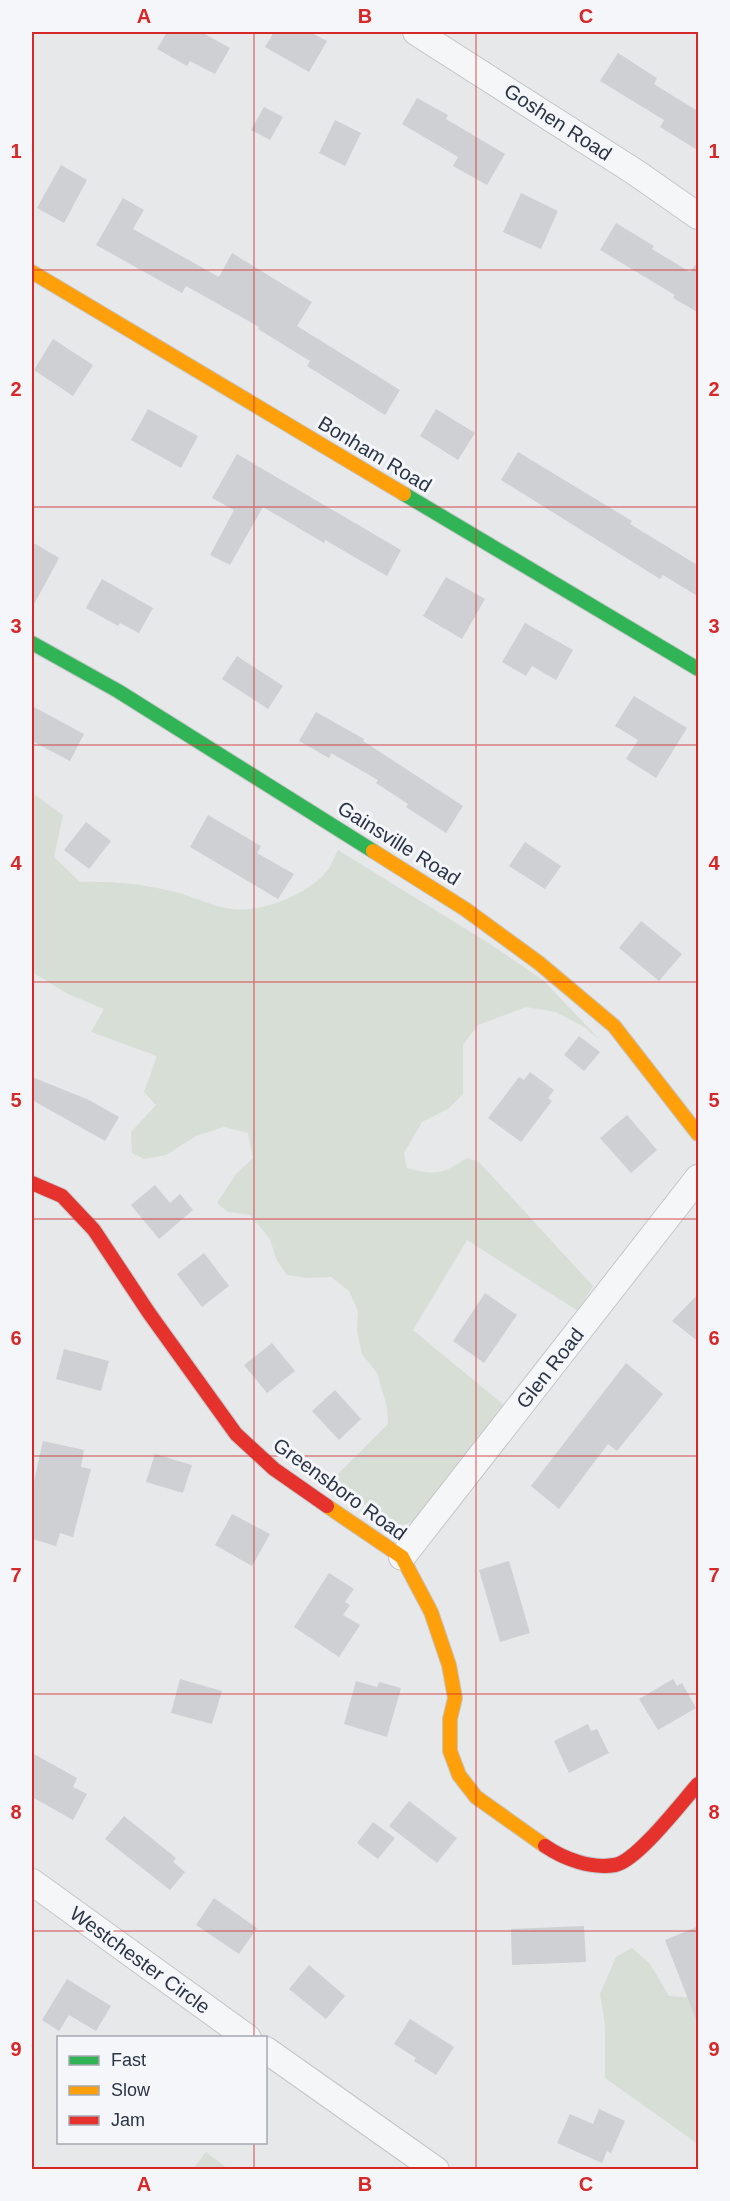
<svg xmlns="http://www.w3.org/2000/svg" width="730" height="2201" font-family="Arial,sans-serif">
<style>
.green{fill:#d6ded6}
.building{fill:#ced0d3}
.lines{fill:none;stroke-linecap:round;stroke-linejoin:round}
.street-casing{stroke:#c4c6c8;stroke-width:28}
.fast-casing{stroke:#c4c6c8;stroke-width:16}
.slow-casing{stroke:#c4c6c8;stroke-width:16}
.jam-casing{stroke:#c4c6c8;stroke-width:16}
.street{stroke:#f5f6f7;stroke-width:26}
.fast{stroke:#30b455;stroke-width:14}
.slow{stroke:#ff9f0a;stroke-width:14}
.jam{stroke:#e5322d;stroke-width:14}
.grid{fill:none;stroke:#d62828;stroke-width:1.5;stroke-opacity:0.55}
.labels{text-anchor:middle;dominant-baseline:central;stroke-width:6;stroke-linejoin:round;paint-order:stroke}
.street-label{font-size:20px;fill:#2b3445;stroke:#f4f6f9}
.neatline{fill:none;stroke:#d62828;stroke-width:2}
.grid-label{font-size:20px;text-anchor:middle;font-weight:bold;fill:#d62828}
</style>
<rect width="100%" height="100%" fill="#e6e8ea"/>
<!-- green -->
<g class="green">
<path d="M 32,793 L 63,815 L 54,857 L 80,882 C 111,881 140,884 171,891 C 191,895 212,907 232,909 C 262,913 309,894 327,871 C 332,865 334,857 338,850 L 490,944 L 543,980 L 600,1040 L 584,1027 L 556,1012 L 526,1007 L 478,1025 L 463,1045 L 463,1094 L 448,1109 L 422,1122 L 404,1153 L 407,1168 C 436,1176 443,1174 467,1158 L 479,1162 L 593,1286 L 578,1311 L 467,1240 L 413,1330 L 505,1406 L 416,1519 L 405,1525 L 389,1523 L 332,1480 L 388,1424 L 387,1407 L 377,1373 L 362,1354 L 357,1331 L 358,1311 L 349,1291 L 331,1277 L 308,1278 L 287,1275 L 276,1259 L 270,1239 L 250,1215 L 228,1212 L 217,1203 L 236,1174 L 253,1158 L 248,1133 L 224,1127 L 196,1136 L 166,1155 L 144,1159 L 132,1153 L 131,1132 L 156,1105 L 144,1092 L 157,1056 L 91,1032 L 104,1009 L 68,994 L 32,972 Z"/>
<path d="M 632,1948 L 650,1964 L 669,1996 L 698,1998 L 698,2144 L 605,2078 L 605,2025 L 600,1994 L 616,1957 Z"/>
<path d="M 206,2152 L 228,2169 L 193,2169 Z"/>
</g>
<!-- building -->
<g class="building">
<path d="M 167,32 L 201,32 L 230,48 L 215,74 L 190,61 L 187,66 L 157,49 Z"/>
<path d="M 274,32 L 310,32 L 327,41 L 309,72 L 265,47 Z"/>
<path d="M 618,53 L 657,78 L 654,84 L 699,112 L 699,151 L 660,127 L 664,120 L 600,81 Z"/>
<path d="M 417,98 L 448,115 L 446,119 L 505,154 L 487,185 L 453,166 L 458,157 L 402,124 Z"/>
<path d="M 264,107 L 283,117 L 270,140 L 251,130 Z"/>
<path d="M 335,120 L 361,133 L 345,166 L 319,153 Z"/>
<path d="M 61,165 L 87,180 L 64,223 L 37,208 Z"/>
<path d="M 521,193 L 558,211 L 541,249 L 503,232 Z"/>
<path d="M 123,198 L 144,210 L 133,229 L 219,277 L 232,253 L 312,302 L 297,326 L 400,390 L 385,415 L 307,366 L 310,361 L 258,329 L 259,327 L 186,286 L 182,293 L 96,245 Z"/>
<path d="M 616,223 L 654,246 L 652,249 L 690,272 L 699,260 L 699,313 L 673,298 L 675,295 L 600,250 Z"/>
<path d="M 53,339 L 93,365 L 73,396 L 34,370 Z"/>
<path d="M 148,409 L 198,436 L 181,468 L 131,440 Z"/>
<path d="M 436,409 L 475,433 L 458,460 L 420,436 Z"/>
<path d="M 518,452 L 632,521 L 630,524 L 699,566 L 699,597 L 663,575 L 660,579 L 501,480 Z"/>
<path d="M 237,454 L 401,550 L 387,576 L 325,540 L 324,543 L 263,507 L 230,565 L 210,555 L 234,510 L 212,498 Z"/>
<path d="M 32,542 L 59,558 L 32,608 Z"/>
<path d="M 446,577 L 485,599 L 462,639 L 423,616 Z"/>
<path d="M 102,579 L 153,608 L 139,633 L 120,623 L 118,626 L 86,608 Z"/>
<path d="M 525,623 L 573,650 L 556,680 L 532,666 L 526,676 L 502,662 Z"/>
<path d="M 237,656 L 283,686 L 268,709 L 222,679 Z"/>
<path d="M 634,696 L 687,728 L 656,778 L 626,759 L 638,740 L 615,726 Z"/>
<path d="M 32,706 L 84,734 L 70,761 L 32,741 Z"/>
<path d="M 316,712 L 364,739 L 363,741 L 463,806 L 446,833 L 406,807 L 408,804 L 376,783 L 378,780 L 331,753 L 329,758 L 299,741 Z"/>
<path d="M 208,815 L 261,846 L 257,853 L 294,874 L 278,899 L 190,847 Z"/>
<path d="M 86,822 L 111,841 L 89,869 L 64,850 Z"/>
<path d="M 525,842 L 561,866 L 545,889 L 509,866 Z"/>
<path d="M 641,921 L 682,954 L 659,981 L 619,948 Z"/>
<path d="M 579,1036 L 600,1052 L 584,1071 L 564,1055 Z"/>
<path d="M 530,1072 L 554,1090 L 548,1098 L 552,1101 L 521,1142 L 488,1118 L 519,1077 L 524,1080 Z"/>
<path d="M 32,1077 L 89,1100 L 119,1117 L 105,1141 L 32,1100 Z"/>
<path d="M 627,1115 L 657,1150 L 631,1173 L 600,1138 Z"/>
<path d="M 155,1185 L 170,1203 L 180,1194 L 193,1210 L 159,1239 L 131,1205 Z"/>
<path d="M 204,1253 L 229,1286 L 202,1307 L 177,1274 Z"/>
<path d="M 485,1293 L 517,1315 L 484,1363 L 453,1341 Z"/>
<path d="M 699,1293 L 699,1342 L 672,1321 Z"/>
<path d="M 272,1343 L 295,1371 L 267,1393 L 244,1365 Z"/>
<path d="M 64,1349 L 109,1361 L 101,1391 L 56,1379 Z"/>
<path d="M 626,1363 L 663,1394 L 617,1451 L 608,1444 L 559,1509 L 531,1486 Z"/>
<path d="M 335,1390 L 361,1419 L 339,1440 L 312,1411 Z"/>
<path d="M 43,1441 L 84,1450 L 81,1467 L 91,1469 L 73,1537 L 60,1533 L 56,1546 L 32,1539 L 32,1490 Z"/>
<path d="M 155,1454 L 192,1465 L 183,1493 L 146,1482 Z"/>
<path d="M 232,1514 L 270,1534 L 252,1566 L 215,1545 Z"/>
<path d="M 509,1561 L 530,1633 L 500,1642 L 479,1570 Z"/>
<path d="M 329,1573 L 354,1589 L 345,1602 L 350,1605 L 343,1615 L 360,1625 L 339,1657 L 294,1627 Z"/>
<path d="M 180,1679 L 222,1691 L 212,1724 L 171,1713 Z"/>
<path d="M 673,1679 L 677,1686 L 682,1683 L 696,1708 L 658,1730 L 639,1699 Z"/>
<path d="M 356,1681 L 377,1687 L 379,1682 L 401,1688 L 387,1737 L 344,1724 Z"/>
<path d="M 588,1724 L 591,1731 L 597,1729 L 609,1753 L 569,1773 L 554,1741 Z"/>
<path d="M 32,1753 L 77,1778 L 73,1787 L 87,1794 L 73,1820 L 32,1797 Z"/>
<path d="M 409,1801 L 457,1838 L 437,1863 L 389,1826 Z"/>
<path d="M 124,1816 L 176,1858 L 173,1862 L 185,1872 L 170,1890 L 105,1839 Z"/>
<path d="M 373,1822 L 395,1838 L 378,1859 L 357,1843 Z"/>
<path d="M 214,1898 L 257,1928 L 239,1954 L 196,1925 Z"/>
<path d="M 584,1926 L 586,1962 L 512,1965 L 511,1929 Z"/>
<path d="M 699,1926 L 699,2022 L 697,2022 L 665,1940 Z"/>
<path d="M 309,1965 L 345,1996 L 326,2019 L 289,1989 Z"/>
<path d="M 67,1979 L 111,2006 L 96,2031 L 69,2015 L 59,2031 L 42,2020 Z"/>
<path d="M 410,2019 L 454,2047 L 436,2075 L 414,2061 L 416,2058 L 394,2044 Z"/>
<path d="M 599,2109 L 625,2121 L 611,2153 L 607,2151 L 602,2163 L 557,2143 L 570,2114 L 593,2124 Z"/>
</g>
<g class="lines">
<defs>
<g id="street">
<path d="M 416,32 L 635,172 L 698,216"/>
<path d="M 402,1557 L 698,1178"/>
<path d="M 32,1882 L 248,2038"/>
<path d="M 266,2050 L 436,2170"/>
</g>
<g id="fast">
<path d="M 404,494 L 698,669"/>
<path d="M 32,643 L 118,691 L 373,851"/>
</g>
<g id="slow">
<path d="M 32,272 L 404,494"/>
<path d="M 373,851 L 465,909 L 539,963 L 614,1026 L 698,1134"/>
<path d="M 327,1506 L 402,1557 L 431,1612 L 449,1665 L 455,1698 L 450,1719 L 450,1751 L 459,1775 L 476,1797 L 545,1846"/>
</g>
<g id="jam">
<path d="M 32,1183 L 62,1196 L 94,1230 L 149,1313 L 236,1434 L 274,1469 L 327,1506"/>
<path d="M 545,1846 C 564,1859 591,1869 615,1865 C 637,1861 682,1802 698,1784"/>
</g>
</defs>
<!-- street casing -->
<use href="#street" class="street-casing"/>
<!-- fast casing -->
<use href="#fast" class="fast-casing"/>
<!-- slow casing -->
<use href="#slow" class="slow-casing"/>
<!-- jam casing -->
<use href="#jam" class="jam-casing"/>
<!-- street -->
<use href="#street" class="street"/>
<!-- fast -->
<use href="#fast" class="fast"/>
<!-- slow -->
<use href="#slow" class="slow"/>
<!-- jam -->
<use href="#jam" class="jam"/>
</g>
<!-- grid -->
<path class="grid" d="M 254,32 L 254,2038M 476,32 L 476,2170M 32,270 L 698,270M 32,507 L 698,507M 32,745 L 698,745M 32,982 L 698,982M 32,1219 L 698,1219M 32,1456 L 698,1456M 32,1694 L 698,1694M 32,1931 L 698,1931M 254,2142 L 254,2170"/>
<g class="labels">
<!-- street labels -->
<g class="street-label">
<text transform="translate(558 122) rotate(33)">Goshen Road</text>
<text transform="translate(375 454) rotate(31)">Bonham Road</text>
<text transform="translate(399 843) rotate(32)">Gainsville Road</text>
<text transform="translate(550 1368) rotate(-52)">Glen Road</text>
<text transform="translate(340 1489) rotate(36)">Greensboro Road</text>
<text transform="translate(140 1960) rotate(36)">Westchester Circle</text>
</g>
</g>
<!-- border -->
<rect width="730" height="2201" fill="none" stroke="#f4f6f9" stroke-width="66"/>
<!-- legend -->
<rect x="57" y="2036" width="210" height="108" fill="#f4f6f9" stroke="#a4a8b1" stroke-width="1.5"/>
<rect x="69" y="2056" width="30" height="9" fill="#30b455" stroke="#a4a8b1" stroke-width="1.5"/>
<text x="111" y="2066" font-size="18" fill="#2b3445">Fast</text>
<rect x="69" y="2086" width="30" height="9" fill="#ff9f0a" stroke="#a4a8b1" stroke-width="1.5"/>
<text x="111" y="2096" font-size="18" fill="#2b3445">Slow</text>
<rect x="69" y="2116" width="30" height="9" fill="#e5322d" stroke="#a4a8b1" stroke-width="1.5"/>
<text x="111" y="2126" font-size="18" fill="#2b3445">Jam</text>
<rect x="33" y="33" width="664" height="2135" class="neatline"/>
<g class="grid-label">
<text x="144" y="23">A</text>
<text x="365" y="23">B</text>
<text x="586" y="23">C</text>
<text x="16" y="158">1</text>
<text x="714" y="158">1</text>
<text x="16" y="396">2</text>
<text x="714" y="396">2</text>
<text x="16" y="633">3</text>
<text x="714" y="633">3</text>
<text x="16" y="870">4</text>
<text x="714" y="870">4</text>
<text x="16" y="1107">5</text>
<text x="714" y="1107">5</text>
<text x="16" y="1345">6</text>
<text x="714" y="1345">6</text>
<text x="16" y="1582">7</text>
<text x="714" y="1582">7</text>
<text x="16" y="1819">8</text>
<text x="714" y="1819">8</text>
<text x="16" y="2056">9</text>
<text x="714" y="2056">9</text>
<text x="144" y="2191">A</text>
<text x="365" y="2191">B</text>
<text x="586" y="2191">C</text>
</g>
</svg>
